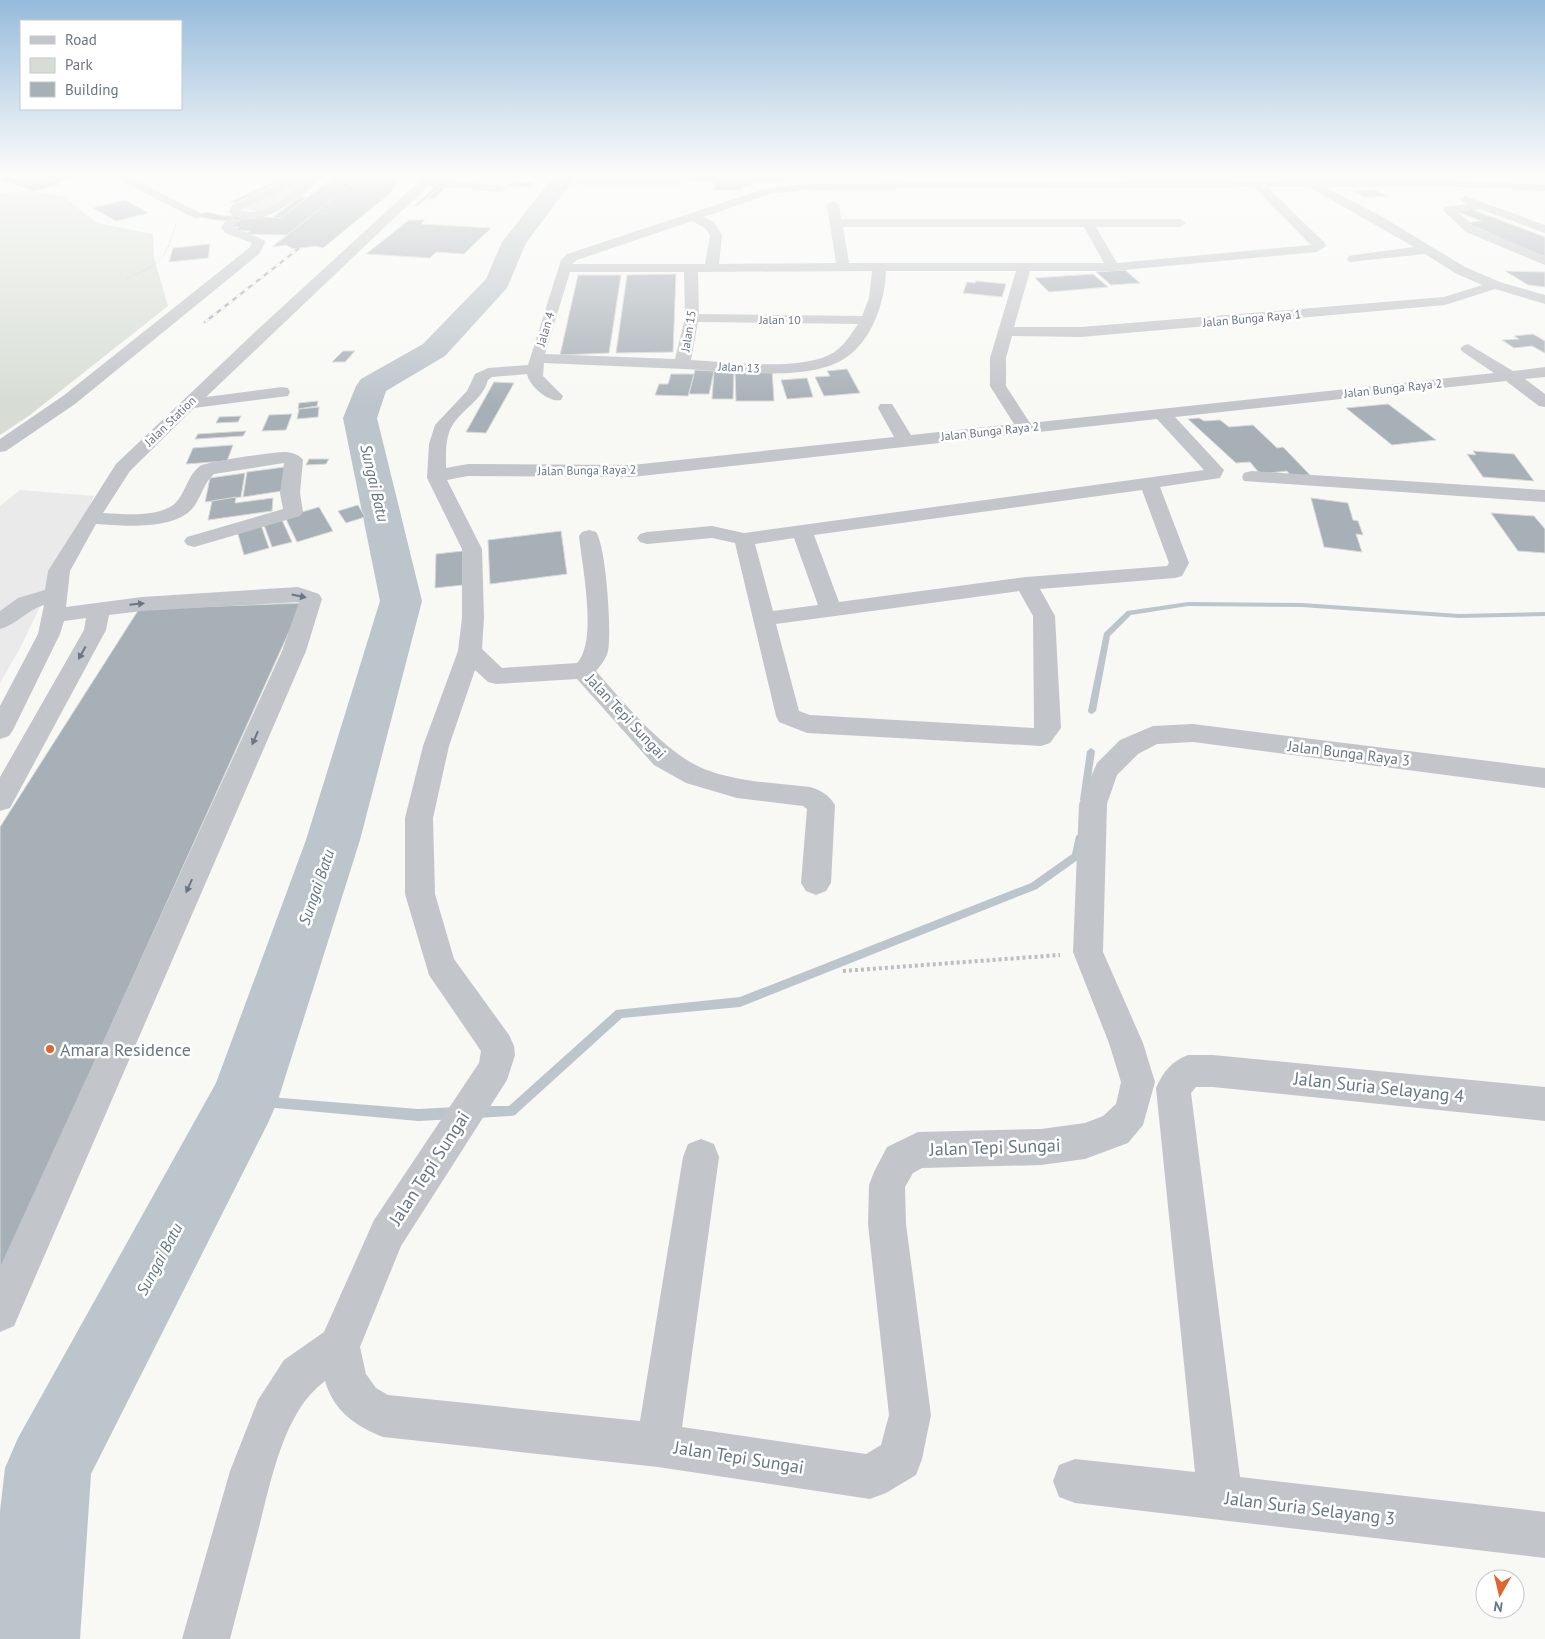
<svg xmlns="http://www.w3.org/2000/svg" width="1545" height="1639" font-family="'PT Sans',sans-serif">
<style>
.built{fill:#e9eae9}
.green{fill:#d7ddd5}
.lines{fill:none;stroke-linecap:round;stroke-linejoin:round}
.stream{fill:#bcc5cb;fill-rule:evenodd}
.river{fill:#bcc5cb;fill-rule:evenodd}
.building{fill:#a8b0b7;stroke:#d9dad8}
.path-far1{stroke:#bcbec1;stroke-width:1;stroke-dasharray:1 1;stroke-linecap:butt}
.path{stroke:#bcbec1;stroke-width:4;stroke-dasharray:3 3;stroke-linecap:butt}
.minor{fill:#c2c5c9;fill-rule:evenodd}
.rail-casing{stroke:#a3a8af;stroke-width:2.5}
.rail{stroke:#fff;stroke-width:2;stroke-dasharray:5;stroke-linecap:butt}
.path-bridge{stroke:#bcbec1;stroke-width:1;stroke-dasharray:1 1;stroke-linecap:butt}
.oneway{fill:#687686}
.poi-dot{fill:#df662e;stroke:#fff;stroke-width:2}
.labels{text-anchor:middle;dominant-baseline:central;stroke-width:5;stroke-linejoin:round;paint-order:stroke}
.far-street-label{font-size:12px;fill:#687686;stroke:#fff}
.street-label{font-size:15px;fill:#687686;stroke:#fff}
.water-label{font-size:16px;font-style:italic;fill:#637781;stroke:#fff}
.near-poi-label{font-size:18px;fill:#687686;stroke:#fff;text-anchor:start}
.near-street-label{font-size:18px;fill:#687686;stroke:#fff}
</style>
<rect width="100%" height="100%" fill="#f8f8f5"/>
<!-- built -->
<path class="built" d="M 20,490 L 94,496 L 19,650 L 0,683 L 0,506 Z"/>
<!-- green -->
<g class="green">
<path d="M 314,175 C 297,189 270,220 246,208 Z"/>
<path d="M 580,175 L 681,175 L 678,186 L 572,185 Z"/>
<path d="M 1125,175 L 1274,175 L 1279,179 L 1130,181 Z"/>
<path d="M 32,191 L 64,197 L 97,223 L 153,234 L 154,258 L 168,306 L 30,415 L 0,435 L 0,193 Z"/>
</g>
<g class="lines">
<!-- stream -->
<g class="stream">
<path d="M 1188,602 L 1302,603 L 1459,614 L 1545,612 L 1545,616 L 1459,618 L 1302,607 L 1188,606 L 1131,615 L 1110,636 L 1096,711 L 1092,714 L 1089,713 L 1088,711 L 1104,633 L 1127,611 Z"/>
<path d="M 1091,748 L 1095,751 L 1088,800 L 1084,803 L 1080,800 L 1087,751 Z"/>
<path d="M 1079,834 L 1082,836 L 1083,838 L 1079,859 L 1037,889 L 740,1007 L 622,1018 L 515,1115 L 511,1116 L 477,1118 L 473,1116 L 471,1112 L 473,1108 L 477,1106 L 509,1106 L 616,1010 L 740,997 L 1031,883 L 1072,854 L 1076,836 Z"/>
<path d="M 244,1095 L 418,1109 L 456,1107 L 460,1109 L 462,1113 L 460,1117 L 456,1119 L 418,1121 L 244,1105 L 240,1104 L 238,1100 L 240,1096 Z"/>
</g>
<!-- river -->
<path class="river" d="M 555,175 L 577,175 L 526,243 L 507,288 L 445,356 L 386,391 L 377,418 L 422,601 L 360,840 L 278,1100 L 268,1123 L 91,1474 L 80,1639 L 0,1639 L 0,1511 L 5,1468 L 18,1438 L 216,1083 L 306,840 L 380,601 L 343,418 L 356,386 L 361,379 L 423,344 L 486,279 L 502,242 Z"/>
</g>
<!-- building -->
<g class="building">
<path d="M 15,175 L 34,175 L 62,184 L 35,191 L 0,180 Z"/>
<path d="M 45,175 L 85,175 L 58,182 Z"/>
<path d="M 289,175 L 295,175 L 235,203 L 230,202 Z"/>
<path d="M 336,175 L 363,175 L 287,235 L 246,234 L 250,231 L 234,230 L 239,227 L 230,227 L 245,216 L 281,218 Z"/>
<path d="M 363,175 L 407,175 L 390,190 L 394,190 L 323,248 L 316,246 L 293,249 L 286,245 L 272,247 Z"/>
<path d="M 1368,175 L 1416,175 L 1420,178 L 1371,178 Z"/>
<path d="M 713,180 L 742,180 L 742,183 L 750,182 L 751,187 L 741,187 L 742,190 L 714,190 Z"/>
<path d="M 512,182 L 534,183 L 529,187 L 507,186 Z"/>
<path d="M 436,186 L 447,186 L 439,187 L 418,206 L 414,206 Z"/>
<path d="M 439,187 L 445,188 L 434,199 L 428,198 Z"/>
<path d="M 1376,190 L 1387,196 L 1364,197 L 1353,191 Z"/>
<path d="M 300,197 L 307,197 L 281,218 L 273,217 Z"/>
<path d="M 125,200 L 148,213 L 116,221 L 93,208 Z"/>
<path d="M 1468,208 L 1545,237 L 1545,257 L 1486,234 L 1490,233 L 1466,223 L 1481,221 L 1453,210 Z"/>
<path d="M 206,212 L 224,216 L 245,216 L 238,221 L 215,220 L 196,216 Z"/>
<path d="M 409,220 L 425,220 L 421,224 L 491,228 L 464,254 L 436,252 L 430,258 L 366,254 Z"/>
<path d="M 210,244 L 208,258 L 169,262 L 173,248 Z"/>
<path d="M 1125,270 L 1140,283 L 1111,285 L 1096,272 Z"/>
<path d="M 1505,271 L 1545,272 L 1545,287 L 1528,285 Z"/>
<path d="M 676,274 L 673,352 L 616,353 L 627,275 Z"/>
<path d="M 1093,274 L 1108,287 L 1049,292 L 1035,278 Z"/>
<path d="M 578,275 L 621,275 L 609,353 L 560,355 Z"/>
<path d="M 976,281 L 1006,284 L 1002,297 L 963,293 L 967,282 L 975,283 Z"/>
<path d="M 1533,334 L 1545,341 L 1545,353 L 1532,346 L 1514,348 L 1502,340 L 1519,339 L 1514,336 Z"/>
<path d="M 343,351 L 355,351 L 345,362 L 332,362 Z"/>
<path d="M 847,369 L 860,393 L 824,396 L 815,377 L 830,376 L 827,371 Z"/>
<path d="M 695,370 L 714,371 L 709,394 L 689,394 Z"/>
<path d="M 772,370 L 774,401 L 736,401 L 735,371 Z"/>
<path d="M 714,371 L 734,371 L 733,399 L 712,399 Z"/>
<path d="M 671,374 L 694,374 L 688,396 L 655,395 L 659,384 L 668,384 Z"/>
<path d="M 807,378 L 813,397 L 787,399 L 781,380 Z"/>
<path d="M 494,382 L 514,383 L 486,433 L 466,432 Z"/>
<path d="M 318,401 L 317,406 L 298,409 L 299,403 Z"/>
<path d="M 1388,404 L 1436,440 L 1392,445 L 1346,408 Z"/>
<path d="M 319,407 L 318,417 L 297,419 L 299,409 Z"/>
<path d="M 292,414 L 286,430 L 262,431 L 269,415 Z"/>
<path d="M 241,416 L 238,422 L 216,423 L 219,417 Z"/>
<path d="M 1199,418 L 1204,421 L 1220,420 L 1229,427 L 1253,425 L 1277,448 L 1283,447 L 1310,475 L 1291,476 L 1287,471 L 1260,474 L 1250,462 L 1236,463 L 1188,419 Z"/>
<path d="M 246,431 L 243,436 L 195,439 L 198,434 Z"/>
<path d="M 233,445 L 227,461 L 186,464 L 193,448 Z"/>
<path d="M 1473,451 L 1514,454 L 1534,481 L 1483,477 L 1467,454 L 1476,455 Z"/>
<path d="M 309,459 L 329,459 L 326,464 L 306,465 Z"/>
<path d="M 285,467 L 282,491 L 243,497 L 247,472 Z"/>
<path d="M 245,473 L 241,497 L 205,502 L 210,478 Z"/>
<path d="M 236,497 L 235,503 L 273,498 L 272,511 L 208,520 L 212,501 Z"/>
<path d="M 1311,498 L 1348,503 L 1353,520 L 1358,521 L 1363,535 L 1356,534 L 1362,552 L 1324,547 Z"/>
<path d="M 358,505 L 365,517 L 346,523 L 338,511 Z"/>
<path d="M 319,507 L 333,531 L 297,542 L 285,517 Z"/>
<path d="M 1491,513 L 1534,516 L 1545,529 L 1545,553 L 1518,551 Z"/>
<path d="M 282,520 L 292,542 L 272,547 L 264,525 Z"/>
<path d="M 261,525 L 269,548 L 244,555 L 237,531 Z"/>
<path d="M 561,531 L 567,574 L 490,584 L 488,540 Z"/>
<path d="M 463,551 L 463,585 L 435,588 L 436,554 Z"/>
<path d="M 302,603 L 0,1272 L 0,827 L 139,609 Z"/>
</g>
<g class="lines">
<!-- path-far1 -->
<g class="path-far1">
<path d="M 323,199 L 334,196"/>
<path d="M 314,207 L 321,207 L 335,196"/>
<path d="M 277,243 L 292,241"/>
<path d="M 127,278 C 161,265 166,258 176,224"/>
</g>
<!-- path -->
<path class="path" d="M 843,971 L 1060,955"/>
<!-- minor -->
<g class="minor">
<path d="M 110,175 L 125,175 L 204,215 L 198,219 L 194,218 Z"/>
<path d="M 296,175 L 324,175 C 308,194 252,237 229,212 L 232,205 L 239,202 ZM 309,178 C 292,192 265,219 241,210 Z"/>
<path d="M 426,175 L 438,175 L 435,179 L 501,186 L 507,189 L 501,192 L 428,186 L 206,397 L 282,387 L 288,388 L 290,392 L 288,396 L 194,408 L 130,471 L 103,513 C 124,514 149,517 168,508 C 185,501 185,477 200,466 C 206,462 278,451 287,452 C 293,453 300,455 303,460 L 300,493 L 303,512 L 300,516 L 201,545 L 194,547 L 187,545 L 184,541 L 187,537 L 283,509 L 280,493 L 284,463 L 214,474 C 203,483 201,500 191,510 C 171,530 123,526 96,524 L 70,571 L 66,607 L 142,597 L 298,587 L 319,594 L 322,599 L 306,651 L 14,1326 L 0,1332 L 0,1267 L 282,651 L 299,602 L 142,611 L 109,615 L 106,630 L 10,808 L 0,811 L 0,777 L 84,630 L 86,618 L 64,621 L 60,634 L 13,730 L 9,736 L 0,739 L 0,706 L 38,634 L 44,605 C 27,610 16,625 0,629 L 0,611 L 18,598 L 45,590 L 48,571 L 116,464 L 255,332 Z"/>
<path d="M 687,175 L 781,176 L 787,179 L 781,182 L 690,181 L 684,178 Z"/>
<path d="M 1367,180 L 1437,180 L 1545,185 L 1545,191 L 1437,186 L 1325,187 L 1381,216 L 1465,267 L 1500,282 L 1545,295 L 1545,304 L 1495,289 L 1445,305 L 1081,337 L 1012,336 L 1006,358 L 1006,386 L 1030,423 L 1494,373 L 1463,352 L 1460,349 L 1463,346 L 1468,344 L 1513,371 L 1545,367 L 1545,377 L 1525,379 L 1545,394 L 1545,407 L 1539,406 L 1506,381 L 1175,417 L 1224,470 L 1220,478 L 1160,487 L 1189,563 L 1182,576 L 1175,578 L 1040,589 L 1055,616 L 1061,728 L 1050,743 L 1041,746 L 807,733 L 779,722 L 776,716 L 735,543 L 712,538 L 647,544 L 640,542 L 637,538 L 640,534 L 647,532 L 712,526 L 744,533 L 1204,470 L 1157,419 L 632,477 L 468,476 L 447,480 L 482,549 L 484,618 L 482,649 L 502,668 L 577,663 C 598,641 582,566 579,536 L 582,532 L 589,530 L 596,532 C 606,546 612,632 608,651 C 606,659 601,665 596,671 C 624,703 665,753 704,769 C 737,782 775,783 810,787 C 821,790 829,795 835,805 L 831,883 L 826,891 L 816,895 L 806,891 L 801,883 L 807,809 L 803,806 L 737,798 L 686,783 L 654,765 L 577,679 L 496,684 L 488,682 L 475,670 L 449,746 L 433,818 L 435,894 L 454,959 L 509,1035 L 514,1046 L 515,1055 L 507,1080 L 401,1246 L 360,1347 L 366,1374 L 376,1388 L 388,1395 L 640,1421 L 683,1157 L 688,1144 L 701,1139 L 714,1144 L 719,1157 L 682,1427 L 866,1454 L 881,1445 L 889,1415 L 868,1224 L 869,1185 L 874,1172 L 887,1147 L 918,1132 L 1041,1129 L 1085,1123 L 1103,1116 L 1116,1104 L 1121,1082 L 1109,1043 L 1073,952 L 1079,804 L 1097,763 L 1120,740 L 1153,726 L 1193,724 L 1545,768 L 1545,788 L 1193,742 L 1157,744 L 1138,754 L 1117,775 L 1107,804 L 1103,952 L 1143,1043 L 1155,1082 L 1143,1125 L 1128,1143 L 1085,1159 L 1041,1165 L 922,1168 L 913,1173 L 905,1187 L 906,1224 L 931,1415 L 922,1459 L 916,1475 L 886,1493 L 870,1499 L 658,1467 L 383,1437 C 356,1426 334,1412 325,1381 C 282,1412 270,1487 257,1535 C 248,1570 239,1604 230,1639 L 182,1639 L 230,1471 L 258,1400 L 284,1360 L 324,1332 L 374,1220 L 479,1063 L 481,1051 L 429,975 L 405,894 L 405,818 L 423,746 L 458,651 L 462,618 L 462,549 L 427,478 L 429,444 L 435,425 L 467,391 L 475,374 L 488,368 L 528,365 L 561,260 L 567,254 L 764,189 L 804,184 ZM 1254,187 L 1311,245 L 1117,263 L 1096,227 L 1180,227 L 1186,223 L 1180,219 L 841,219 L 839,205 L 833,201 L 827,205 L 836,263 L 719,264 L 722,235 L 714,222 L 703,217 L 770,194 L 804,190 ZM 1267,187 L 1309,187 L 1414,247 L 1354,255 L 1349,256 L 1347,259 L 1349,262 L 1425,254 L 1455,273 L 1482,285 L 1444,297 L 1081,327 L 1014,327 L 1030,271 L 1113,271 L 1317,252 L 1326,246 L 1325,243 ZM 692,221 L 705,228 L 710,235 L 705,264 L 572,264 L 577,260 ZM 843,227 L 1084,227 L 1104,263 L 849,263 ZM 872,271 L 869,298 L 862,316 L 699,314 L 698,272 ZM 886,271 L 1016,271 L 990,358 L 990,386 L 1014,424 L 911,435 L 892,404 L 880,404 L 878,408 L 894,437 L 632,465 L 468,464 L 446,468 C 446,454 445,438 452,426 C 463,408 482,401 488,380 L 492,377 L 527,374 C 529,386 549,403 561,400 L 563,396 L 543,376 L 544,363 C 591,365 637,367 684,369 C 727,371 805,382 842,360 C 871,344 885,303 886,271 ZM 570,272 L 684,272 L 685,318 L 675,359 L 545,354 ZM 698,322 L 858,324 C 850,336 842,349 829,355 C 796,371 728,362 691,360 ZM 1142,490 L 1169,563 L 1167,566 L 1026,577 L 839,602 L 814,535 ZM 794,538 L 818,605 L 773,611 L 755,544 ZM 1019,591 L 1033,616 L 1034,728 L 810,715 L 799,711 L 776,624 Z"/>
<path d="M 1465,196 L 1545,225 L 1545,233 L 1480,209 L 1458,212 L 1474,226 L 1545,256 L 1545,265 L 1466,232 L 1443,210 L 1445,207 L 1467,204 L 1459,199 Z"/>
<path d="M 232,217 L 238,221 L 233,227 L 264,240 L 265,243 L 259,254 L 75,404 L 6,451 L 0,452 L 0,439 L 63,396 L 249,248 L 252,243 L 225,233 L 221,227 L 228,218 Z"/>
<path d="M 1251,471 L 1545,490 L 1545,502 L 1244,481 L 1242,477 L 1244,473 Z"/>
<path d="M 1188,1055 L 1213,1055 L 1545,1087 L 1545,1121 L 1213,1087 L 1196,1087 L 1191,1093 L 1240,1477 L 1545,1512 L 1545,1558 L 1075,1503 L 1059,1497 L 1053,1481 L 1059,1465 L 1075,1459 L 1195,1472 L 1156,1088 C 1163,1072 1172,1061 1188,1055 Z"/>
</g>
<defs>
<path id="rail" d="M 205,322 L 298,249"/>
</defs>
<!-- rail casing -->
<use href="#rail" class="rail-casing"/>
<!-- rail -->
<use href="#rail" class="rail"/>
<!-- path-bridge -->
<path class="path-bridge" d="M 335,196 L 430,200 L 432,198"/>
</g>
<!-- one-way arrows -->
<defs><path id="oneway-solid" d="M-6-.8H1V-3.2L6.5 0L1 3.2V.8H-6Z" transform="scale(1.25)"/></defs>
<g class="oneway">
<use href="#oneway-solid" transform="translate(299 596) rotate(12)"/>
<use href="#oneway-solid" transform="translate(137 604) rotate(-6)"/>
<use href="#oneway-solid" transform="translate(82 653) rotate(119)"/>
<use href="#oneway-solid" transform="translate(255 738) rotate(114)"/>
<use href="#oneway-solid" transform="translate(189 886) rotate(114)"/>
</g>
<!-- sky -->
<linearGradient id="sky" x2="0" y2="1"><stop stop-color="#96bbdc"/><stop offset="0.43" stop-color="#fcfcfa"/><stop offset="1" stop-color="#fcfcfa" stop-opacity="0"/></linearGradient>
<rect width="1545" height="405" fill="url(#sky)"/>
<!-- markers -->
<circle class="poi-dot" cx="50" cy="1049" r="5"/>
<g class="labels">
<!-- far-street labels -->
<g class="far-street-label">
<text transform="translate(1252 318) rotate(-5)">Jalan Bunga Raya 1</text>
<text x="780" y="319">Jalan 10</text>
<text transform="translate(545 329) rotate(-73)">Jalan 4</text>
<text transform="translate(688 331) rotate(-81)">Jalan 15</text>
<text transform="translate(739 367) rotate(3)">Jalan 13</text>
<text transform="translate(1393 388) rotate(-6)">Jalan Bunga Raya 2</text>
<text transform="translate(170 421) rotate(-44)">Jalan Station</text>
<text transform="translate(990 431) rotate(-6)">Jalan Bunga Raya 2</text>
<text transform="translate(587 470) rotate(-1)">Jalan Bunga Raya 2</text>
</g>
<!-- street labels -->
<g class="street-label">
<text transform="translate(626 716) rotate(47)">Jalan Tepi Sungai</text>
<text transform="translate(1349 753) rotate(7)">Jalan Bunga Raya 3</text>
</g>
<!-- water labels -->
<g class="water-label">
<text transform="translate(375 483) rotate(77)">Sungai Batu</text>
<text transform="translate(316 887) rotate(-71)">Sungai Batu</text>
<text transform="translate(159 1259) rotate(-62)">Sungai Batu</text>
</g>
<!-- near-poi labels -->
<g class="near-poi-label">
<text x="60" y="1049">Amara Residence</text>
</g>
<!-- near-street labels -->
<g class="near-street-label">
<text transform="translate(1379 1087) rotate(6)">Jalan Suria Selayang 4</text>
<text transform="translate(995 1147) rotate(-2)">Jalan Tepi Sungai</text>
<text transform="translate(429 1168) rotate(-57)">Jalan Tepi Sungai</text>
<text transform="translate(739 1457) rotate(9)">Jalan Tepi Sungai</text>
<text transform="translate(1310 1508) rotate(7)">Jalan Suria Selayang 3</text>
</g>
</g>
<!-- legend -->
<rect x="20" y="20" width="162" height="90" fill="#ffffff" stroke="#c3c8cf"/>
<rect x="30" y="36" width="25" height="8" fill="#c2c5c9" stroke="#c3c8cf"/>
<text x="65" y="45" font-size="15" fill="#687686">Road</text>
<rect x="30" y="58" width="25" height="15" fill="#d7ddd5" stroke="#c3c8cf"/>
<text x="65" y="70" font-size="15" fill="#687686">Park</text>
<rect x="30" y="82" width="25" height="15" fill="#a8b0b7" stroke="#c3c8cf"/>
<text x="65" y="95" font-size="15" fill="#687686">Building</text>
<!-- north arrow -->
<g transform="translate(1500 1594) rotate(188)"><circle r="24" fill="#ffffff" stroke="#c3c8cf"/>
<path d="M0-4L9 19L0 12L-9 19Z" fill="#df662e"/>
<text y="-8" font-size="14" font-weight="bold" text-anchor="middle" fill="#687686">N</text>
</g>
</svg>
